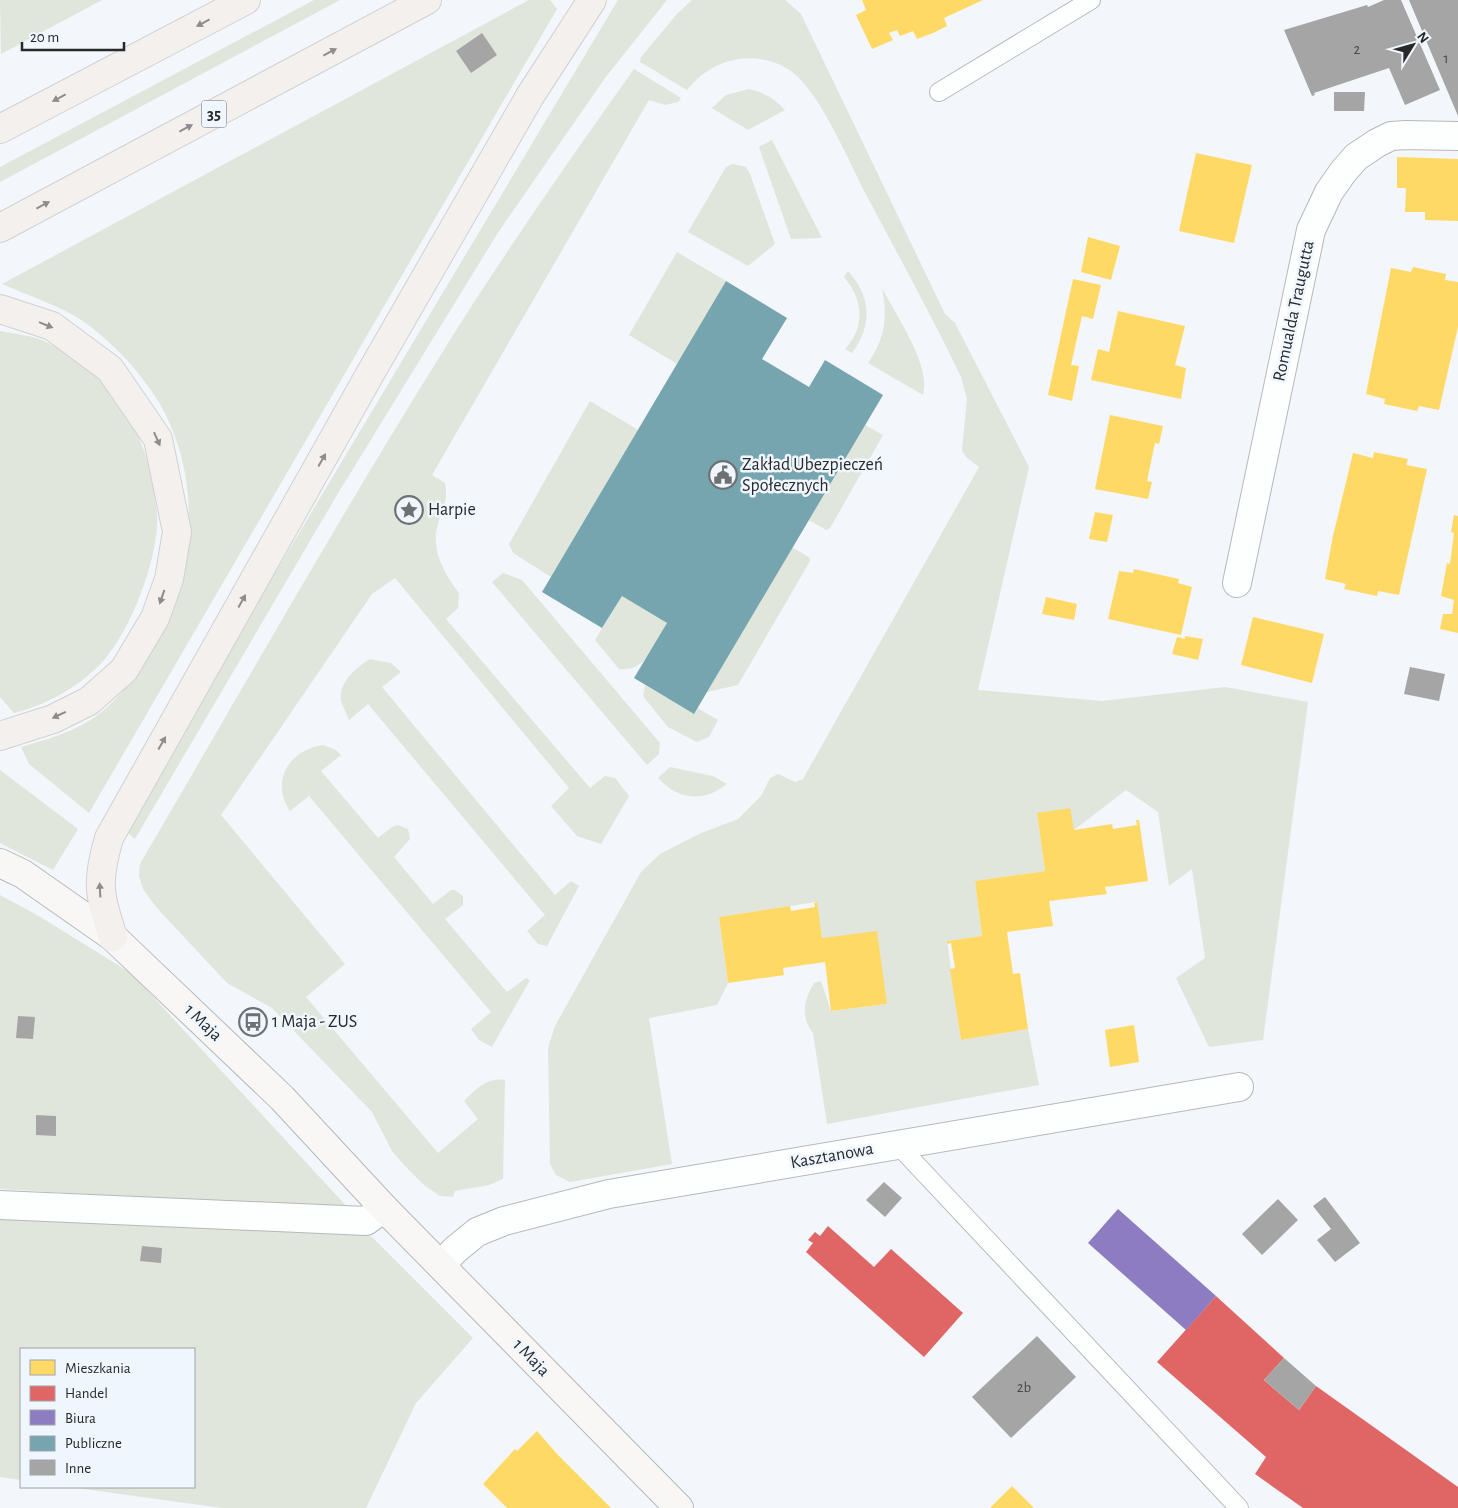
<svg xmlns="http://www.w3.org/2000/svg" width="1458" height="1508" font-family="'Alegreya Sans',sans-serif">
<style>
.green{fill:#e0e6db}
.homes{fill:#ffd966}
.shops{fill:#e06666}
.offices{fill:#8e7cc3}
.public{fill:#76a5af}
.building{fill:#a5a5a6}
.lines{fill:none;stroke-linecap:round;stroke-linejoin:round}
.lane-casing{stroke:#b6b9bb;stroke-width:20}
.street-casing{stroke:#b6b9bb;stroke-width:30}
.secondary-casing{stroke:#b6b9bb;stroke-width:30}
.primary-casing{stroke:#d0d1d3;stroke-width:30}
.lane{stroke:#fdfefe;stroke-width:18}
.street{stroke:#fdfefe;stroke-width:28}
.secondary{stroke:#f8f7f6;stroke-width:28}
.primary{stroke:#f4f0ed;stroke-width:28}
.oneway{fill:#8e8c8c}
.labels{text-anchor:middle;dominant-baseline:central;stroke-width:5;stroke-linejoin:round;paint-order:stroke}
.number-label{font-size:15px;fill:#46484a}
.shield{fill:#f0f6fd;stroke:#63666a;stroke-width:1}
.shield-label{font-size:16px;font-weight:bold;fill:#27292b}
.street-label{font-size:18px;fill:#27292b;stroke:#f0f6fd}
.poi-label{font-size:18px;fill:#27292b;stroke:#f0f6fd;text-anchor:start}
</style>
<rect width="100%" height="100%" fill="#f3f6fa"/>
<!-- green -->
<g class="green">
<path d="M 0,0 L 102,0 L 1,54 Z"/>
<path d="M 314,0 L 340,0 L 0,182 L 0,167 Z"/>
<path d="M 529,0 L 550,0 L 557,9 L 89,813 L 29,764 L 21,747 C 44,740 68,734 89,721 C 107,710 124,691 137,673 C 195,596 209,480 155,396 C 137,369 113,343 87,324 C 66,308 27,295 2,284 Z"/>
<path d="M 618,0 L 667,0 L 605,78 L 499,231 L 337,495 L 135,839 L 125,831 L 253,610 Z"/>
<path d="M 692,0 L 785,0 L 801,14 L 945,314 L 955,323 L 1029,467 L 978,690 L 1102,701 L 1225,687 L 1308,702 L 1263,1040 L 1209,1047 L 1176,978 L 1205,958 L 1192,869 L 1169,886 L 1158,812 L 1126,790 L 1074,830 L 1037,813 L 1045,871 L 975,881 L 982,936 L 947,941 L 961,1040 L 1028,1029 L 1039,1085 L 827,1124 L 813,1033 C 800,1016 804,1000 814,983 L 821,981 L 831,1011 L 887,1004 L 822,938 L 816,902 L 719,917 L 728,983 L 717,1005 L 649,1018 L 672,1164 L 570,1182 L 556,1175 L 550,1164 L 548,1048 L 555,1026 L 641,872 L 660,854 L 699,834 L 738,819 L 761,796 L 770,778 L 778,774 L 795,782 L 803,779 L 979,467 L 966,457 L 962,450 L 967,399 L 961,377 C 932,316 899,257 868,198 C 850,164 819,88 788,69 C 753,48 711,59 687,90 L 640,62 L 641,57 L 676,15 Z"/>
<path d="M 634,69 L 681,98 L 678,102 L 665,105 L 649,100 L 432,475 L 445,483 C 449,502 441,510 437,528 C 431,551 446,576 459,593 L 458,608 L 446,619 L 590,788 L 605,776 L 615,778 L 629,796 L 601,844 L 577,836 L 551,806 L 569,788 L 395,578 L 372,594 L 221,815 L 345,964 L 306,997 L 438,1153 L 478,1119 L 464,1101 C 476,1089 487,1077 505,1080 L 503,1179 L 489,1185 L 455,1191 L 453,1197 L 440,1196 L 424,1185 L 404,1165 L 392,1151 L 372,1112 L 272,1008 L 227,983 L 156,907 L 143,889 L 139,876 L 140,864 C 240,693 337,521 442,353 C 502,256 568,162 634,69 Z"/>
<path d="M 749,89 C 765,93 774,98 785,110 L 748,130 L 712,108 L 726,95 Z"/>
<path d="M 772,140 L 822,238 L 791,239 L 759,147 Z"/>
<path d="M 733,164 L 746,167 L 750,174 L 775,244 L 748,266 L 688,232 L 726,167 Z"/>
<path d="M 677,252 L 726,281 L 677,364 L 629,335 Z"/>
<path d="M 848,271 C 871,296 873,325 852,353 L 845,349 C 866,327 863,299 844,277 Z"/>
<path d="M 882,288 C 895,314 932,366 923,395 L 868,363 C 885,339 888,317 882,288 Z"/>
<path d="M 0,331 C 14,334 31,335 44,341 C 107,370 148,431 155,498 C 156,506 158,516 157,524 C 156,564 130,630 104,660 C 81,686 47,705 14,713 L 0,697 Z"/>
<path d="M 590,401 L 638,430 L 551,577 L 513,553 L 509,544 Z"/>
<path d="M 865,425 L 883,435 L 830,528 L 826,530 L 809,520 Z"/>
<path d="M 792,547 L 810,558 L 810,561 L 738,685 L 707,692 Z"/>
<path d="M 503,573 L 522,580 L 660,743 L 659,754 L 647,765 L 492,582 Z"/>
<path d="M 622,596 L 667,623 C 656,642 646,673 619,669 L 595,640 Z"/>
<path d="M 370,659 L 391,663 L 401,672 L 382,687 L 555,895 L 571,881 L 579,886 L 547,946 L 538,944 L 527,931 L 545,915 L 368,704 L 349,720 C 347,714 343,707 341,701 C 338,682 357,667 370,659 Z"/>
<path d="M 645,685 L 694,714 L 697,708 L 718,720 L 709,737 L 697,742 L 668,727 L 643,696 Z"/>
<path d="M 323,745 L 336,750 L 341,755 L 321,771 L 378,838 L 392,827 L 398,825 L 408,829 L 410,839 L 394,857 L 433,904 L 451,890 L 455,890 L 463,896 L 463,905 L 445,919 L 507,992 L 526,978 L 530,980 L 492,1047 L 479,1040 L 471,1029 L 491,1012 L 309,796 L 290,811 C 270,781 289,750 323,745 Z"/>
<path d="M 670,767 L 713,776 L 727,784 C 703,803 678,800 658,778 Z"/>
<path d="M 0,770 L 78,829 L 53,870 L 0,843 Z"/>
<path d="M 0,895 L 37,915 L 131,973 L 350,1210 L 0,1189 Z"/>
<path d="M 0,1219 L 367,1232 L 473,1338 L 416,1403 L 366,1508 L 222,1508 L 69,1487 L 194,1487 L 194,1349 L 21,1349 L 21,1480 L 0,1477 Z"/>
</g>
<!-- homes -->
<g class="homes">
<path d="M 862,0 L 983,0 L 944,18 L 947,26 L 933,33 L 917,39 L 913,31 L 900,36 L 897,30 L 889,33 L 893,40 L 872,49 L 856,15 L 866,10 Z"/>
<path d="M 1196,153 L 1252,165 L 1234,243 L 1179,231 Z"/>
<path d="M 1397,157 L 1458,159 L 1458,221 L 1425,220 L 1425,212 L 1405,212 L 1406,188 L 1397,188 Z"/>
<path d="M 1088,237 L 1120,246 L 1111,280 L 1081,272 Z"/>
<path d="M 1413,267 L 1446,274 L 1445,280 L 1458,282 L 1458,327 L 1439,410 L 1419,406 L 1417,411 L 1384,404 L 1385,399 L 1366,394 L 1391,268 L 1411,272 Z"/>
<path d="M 1073,279 L 1101,285 L 1093,319 L 1082,316 L 1071,365 L 1079,366 L 1072,401 L 1048,395 Z"/>
<path d="M 1118,311 L 1185,326 L 1175,365 L 1186,368 L 1181,399 L 1091,380 L 1098,349 L 1109,352 Z"/>
<path d="M 1110,415 L 1163,426 L 1159,444 L 1155,443 L 1147,481 L 1152,482 L 1148,499 L 1095,489 Z"/>
<path d="M 1374,452 L 1408,459 L 1406,465 L 1427,469 L 1399,595 L 1378,591 L 1377,596 L 1344,589 L 1346,584 L 1325,579 L 1333,536 L 1353,453 L 1373,458 Z"/>
<path d="M 1095,512 L 1113,515 L 1107,542 L 1089,539 Z"/>
<path d="M 1454,515 L 1458,516 L 1458,633 L 1440,629 L 1443,614 L 1452,614 L 1454,600 L 1441,596 L 1447,563 L 1450,564 L 1454,533 L 1451,532 Z"/>
<path d="M 1134,569 L 1179,579 L 1178,583 L 1192,587 L 1181,635 L 1108,619 L 1119,571 L 1133,573 Z"/>
<path d="M 1046,597 L 1077,604 L 1074,620 L 1042,614 Z"/>
<path d="M 1253,617 L 1324,634 L 1312,683 L 1241,665 Z"/>
<path d="M 1185,636 L 1203,639 L 1198,660 L 1172,654 L 1177,637 L 1185,639 Z"/>
<path d="M 1070,808 L 1074,830 L 1112,824 L 1113,829 L 1137,825 L 1136,820 L 1139,820 L 1148,881 L 1105,887 L 1107,894 L 1049,901 L 1053,926 L 1007,932 L 1013,974 L 1020,973 L 1028,1029 L 961,1040 L 950,969 L 955,968 L 951,943 L 947,944 L 947,941 L 982,936 L 975,881 L 1045,871 L 1037,813 Z"/>
<path d="M 817,902 L 822,938 L 877,931 L 887,1004 L 831,1011 L 825,962 L 783,968 L 784,975 L 728,983 L 719,917 L 790,906 L 791,911 L 815,907 L 814,903 Z"/>
<path d="M 1134,1025 L 1139,1062 L 1110,1067 L 1105,1030 Z"/>
<path d="M 537,1431 L 558,1455 L 611,1508 L 507,1508 L 483,1484 L 515,1449 L 517,1451 Z"/>
<path d="M 1012,1486 L 1034,1508 L 990,1508 Z"/>
</g>
<!-- shops -->
<g class="shops">
<path d="M 828,1226 L 874,1267 L 891,1249 L 963,1313 L 924,1357 L 806,1252 L 813,1243 L 808,1240 L 815,1232 L 820,1236 Z"/>
<path d="M 1216,1296 L 1284,1358 L 1264,1380 L 1299,1410 L 1316,1386 L 1458,1487 L 1458,1508 L 1303,1508 L 1255,1474 L 1266,1457 L 1157,1362 Z"/>
</g>
<!-- offices -->
<path class="offices" d="M 1118,1209 L 1216,1296 L 1186,1330 L 1088,1243 Z"/>
<!-- public -->
<path class="public" d="M 726,281 L 787,318 L 762,359 L 809,387 L 825,360 L 883,395 L 694,714 L 634,678 L 667,623 L 622,596 L 602,628 L 542,592 Z"/>
<!-- building -->
<g class="building">
<path d="M 1384,0 L 1401,0 L 1440,90 L 1405,105 L 1389,68 L 1314,93 L 1315,95 L 1312,96 L 1284,30 L 1367,5 L 1368,7 Z"/>
<path d="M 1409,0 L 1458,0 L 1458,116 Z"/>
<path d="M 482,33 L 497,55 L 471,73 L 456,51 Z"/>
<path d="M 1334,92 L 1365,92 L 1364,111 L 1334,111 Z"/>
<path d="M 1410,667 L 1445,674 L 1439,701 L 1404,694 Z"/>
<path d="M 18,1016 L 35,1017 L 33,1039 L 16,1038 Z"/>
<path d="M 36,1115 L 56,1116 L 56,1136 L 36,1135 Z"/>
<path d="M 884,1182 L 902,1198 L 885,1217 L 866,1200 Z"/>
<path d="M 1325,1197 L 1360,1243 L 1335,1262 L 1317,1240 L 1331,1229 L 1313,1206 Z"/>
<path d="M 1278,1199 L 1298,1220 L 1262,1255 L 1242,1234 Z"/>
<path d="M 142,1246 L 162,1248 L 161,1263 L 140,1261 Z"/>
<path d="M 1037,1336 L 1076,1377 L 1011,1438 L 972,1397 Z"/>
<path d="M 1284,1358 L 1316,1386 L 1299,1410 L 1264,1380 Z"/>
</g>
<g class="lines">
<defs>
<g id="lane">
<path d="M 939,92 L 1091,0"/>
<path d="M 898,1145 L 1239,1508"/>
</g>
<g id="street">
<path d="M 1237,583 L 1311,230 L 1329,192 L 1343,172 L 1356,157 L 1377,143 L 1391,136 L 1406,135 L 1458,136"/>
<path d="M 0,1205 L 366,1221 L 384,1208"/>
<path d="M 441,1265 L 455,1250 L 477,1232 L 504,1221 L 609,1194 L 1239,1087"/>
</g>
<path id="secondary" d="M 0,863 L 23,874 L 113,937 L 282,1098 L 384,1208 L 679,1508"/>
<g id="primary">
<path d="M 0,129 L 246,0"/>
<path d="M 0,228 L 427,0"/>
<path d="M 0,309 L 52,326 L 110,369 L 158,439 L 177,532 L 169,579 L 155,618 L 124,670 L 89,701 L 53,719 L 0,736"/>
<path d="M 113,937 C 99,893 96,883 109,838 L 370,374 L 530,96 L 592,0"/>
</g>
</defs>
<!-- lane casing -->
<use href="#lane" class="lane-casing"/>
<!-- street casing -->
<use href="#street" class="street-casing"/>
<!-- secondary casing -->
<use href="#secondary" class="secondary-casing"/>
<!-- primary casing -->
<use href="#primary" class="primary-casing"/>
<!-- lane -->
<use href="#lane" class="lane"/>
<!-- street -->
<use href="#street" class="street"/>
<!-- secondary -->
<use href="#secondary" class="secondary"/>
<!-- primary -->
<use href="#primary" class="primary"/>
</g>
<!-- one-way arrows -->
<defs><path id="oneway-solid" d="M-6-.8H1V-3.2L6.5 0L1 3.2V.8H-6Z" transform="scale(1.25)"/></defs>
<g class="oneway">
<use href="#oneway-solid" transform="translate(203 23) rotate(152)"/>
<use href="#oneway-solid" transform="translate(330 52) rotate(-28)"/>
<use href="#oneway-solid" transform="translate(59 98) rotate(152)"/>
<use href="#oneway-solid" transform="translate(186 128) rotate(-28)"/>
<use href="#oneway-solid" transform="translate(43 205) rotate(-28)"/>
<use href="#oneway-solid" transform="translate(46 325) rotate(22)"/>
<use href="#oneway-solid" transform="translate(157 439) rotate(66)"/>
<use href="#oneway-solid" transform="translate(322 460) rotate(-61)"/>
<use href="#oneway-solid" transform="translate(162 597) rotate(109)"/>
<use href="#oneway-solid" transform="translate(242 601) rotate(-61)"/>
<use href="#oneway-solid" transform="translate(59 715) rotate(155)"/>
<use href="#oneway-solid" transform="translate(162 743) rotate(-61)"/>
<use href="#oneway-solid" transform="translate(100 890) rotate(-93)"/>
</g>
<!-- icons -->
<defs>
<symbol id="civic-ring" viewBox="-11 -11 22 22"><circle r="9.5" fill="#f0f6fd" stroke="#6e7173" stroke-width="1.5"/><path d="M-.6-6.5H3V-4.5H.6V-3L4-1V1h2V6H-6V1h2V-1L-.6-3ZM-1.2 2.5V6h2.4V2.5Z" fill="#6e7173"/></symbol>
<symbol id="sight-ring" viewBox="-11 -11 22 22"><circle r="9.5" fill="#f0f6fd" stroke="#6e7173" stroke-width="1.5"/><path d="M0-6L1.8-2.2L6-1.7L2.9 1.2L3.7 5.4L0 3.3L-3.7 5.4L-2.9 1.2L-6-1.7L-1.8-2.2Z" fill="#6e7173"/></symbol>
<symbol id="bus-ring" viewBox="-11 -11 22 22"><circle r="9.5" fill="#f0f6fd" stroke="#6e7173" stroke-width="1.5"/><path d="M-5-6H5V4H4V6H2V4H-2V6H-4V4H-5ZM-3.5-4V0h7V-4ZM-3.5 1.2v1.5H-2V1.2ZM2 1.2v1.5H3.5V1.2Z" fill="#6e7173"/></symbol>
</defs>
<g fill-rule="evenodd">
<use href="#civic-ring" x="707" y="459" width="32" height="32"/>
<use href="#sight-ring" x="393" y="494" width="32" height="32"/>
<use href="#bus-ring" x="237" y="1006" width="32" height="32"/>
</g>
<g class="labels">
<!-- number labels -->
<g class="number-label">
<text x="1357" y="49">2</text>
<text x="1446" y="58">1</text>
<text x="1024" y="1387">2b</text>
</g>
<!-- shield labels -->
<rect class="shield" x="201.5" y="100.5" width="25" height="27" rx="4"/>
<g class="shield-label">
<text x="214" y="114">35</text>
</g>
<!-- street labels -->
<g class="street-label">
<text transform="translate(1294 311) rotate(-78)">Romualda Traugutta</text>
<text transform="translate(203 1023) rotate(44)">1 Maja</text>
<text transform="translate(832 1156) rotate(-10)">Kasztanowa</text>
<text transform="translate(531 1358) rotate(46)">1 Maja</text>
</g>
<!-- poi labels -->
<g class="poi-label">
<text x="742" y="465">Zakład Ubezpieczeń<tspan x="742" dy="21">Społecznych</tspan></text>
<text x="428" y="510">Harpie</text>
<text x="272" y="1022">1 Maja - ZUS</text>
</g>
</g>
<!-- legend -->
<rect x="20" y="1348" width="175" height="140" fill="#f0f6fd" stroke="#a0a4a9"/>
<rect x="30" y="1360" width="25" height="15" fill="#ffd966" stroke="#a0a4a9"/>
<text x="65" y="1373" font-size="15" fill="#27292b">Mieszkania</text>
<rect x="30" y="1386" width="25" height="15" fill="#e06666" stroke="#a0a4a9"/>
<text x="65" y="1398" font-size="15" fill="#27292b">Handel</text>
<rect x="30" y="1410" width="25" height="15" fill="#8e7cc3" stroke="#a0a4a9"/>
<text x="65" y="1423" font-size="15" fill="#27292b">Biura</text>
<rect x="30" y="1436" width="25" height="15" fill="#76a5af" stroke="#a0a4a9"/>
<text x="65" y="1448" font-size="15" fill="#27292b">Publiczne</text>
<rect x="30" y="1460" width="25" height="15" fill="#a5a5a6" stroke="#a0a4a9"/>
<text x="65" y="1473" font-size="15" fill="#27292b">Inne</text>
<!-- north arrow -->
<g transform="translate(1413 45) rotate(53)" stroke="#f0f6fd" stroke-width="4" paint-order="stroke">
<path d="M0-4L9 19L0 12L-9 19Z" fill="#27292b"/>
<text y="-8" font-size="14" font-weight="bold" text-anchor="middle" fill="#27292b">N</text>
</g>
<!-- scale -->
<path d="M22 42v8h102v-8" fill="none" stroke="#27292b" stroke-width="2.5"/>
<text x="30" y="42" font-size="15" fill="#27292b" stroke="#f0f6fd" stroke-width="4" paint-order="stroke">20 m</text>
</svg>
